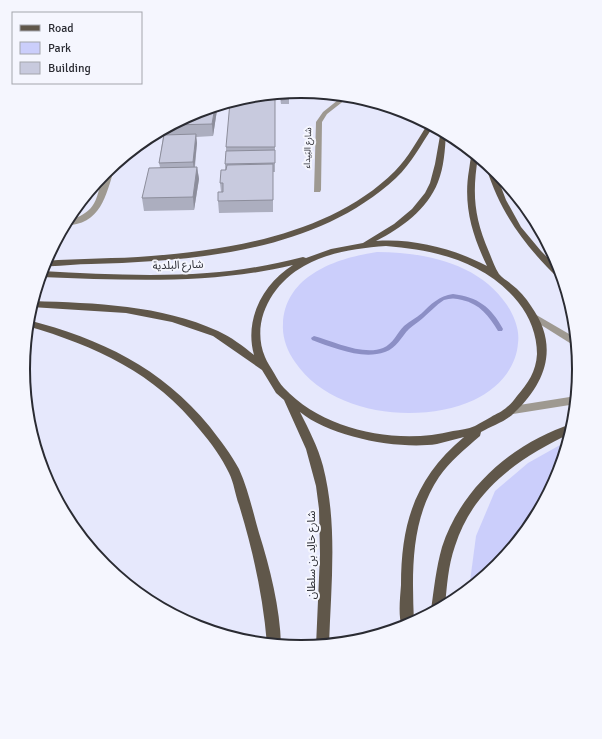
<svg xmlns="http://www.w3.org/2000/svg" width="602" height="739" font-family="Signika,'Noto Sans Arabic',sans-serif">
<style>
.green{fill:#cbcefb}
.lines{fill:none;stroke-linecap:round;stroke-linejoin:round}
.stream{fill:#8c8fc5;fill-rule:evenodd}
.minor{fill:#9e9991;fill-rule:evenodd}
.major{fill:#60574a;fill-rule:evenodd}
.wall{fill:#acaebf}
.shaded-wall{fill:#8c8d9b}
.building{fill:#c8cade;stroke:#8c8d9b}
.labels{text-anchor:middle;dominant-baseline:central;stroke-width:4;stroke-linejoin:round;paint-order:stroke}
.far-street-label{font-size:9px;fill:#2a2b32;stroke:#f5f6fe}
.street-label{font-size:11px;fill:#2a2b32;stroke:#f5f6fe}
.rim{fill:none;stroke:#2a2b32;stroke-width:2}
</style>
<rect width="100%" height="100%" fill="#e6e8fc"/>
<!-- green -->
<g class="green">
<path d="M 511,189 L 532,215 L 550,248 L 525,218 Z"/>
<path d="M 377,252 C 424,252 479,263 507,305 C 514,316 520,330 518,343 C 516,370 496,390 474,400 C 419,425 331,415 295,362 C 287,351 282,337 283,324 C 285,275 337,258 377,252 Z"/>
<path d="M 569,440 L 558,476 L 532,524 L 497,566 L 469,589 L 476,536 L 495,491 L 528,463 Z"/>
</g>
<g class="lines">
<!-- stream -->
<path class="stream" d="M 453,294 C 478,297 491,307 503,329 L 502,331 L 498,331 C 489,316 480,304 462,300 C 456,298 450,298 444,300 C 436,305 430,312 423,318 C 419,322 413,325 409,329 C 401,337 397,348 385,352 C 362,360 334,348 312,340 L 311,338 L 314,336 C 333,341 363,356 383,348 C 393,344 397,333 404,326 C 410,321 416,318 422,313 C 431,304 439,296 453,294 Z"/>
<!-- minor -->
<g class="minor">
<path d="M 305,92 L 318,93 L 315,95 L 252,100 L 231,106 L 228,104 L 249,97 Z"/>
<path d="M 343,96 L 350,96 L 327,114 L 322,122 L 321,190 L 320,192 L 314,192 L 316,122 L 323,112 Z"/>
<path d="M 114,165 L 115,167 C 105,197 102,224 64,226 L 67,221 C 110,209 89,185 114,165 Z"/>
<path d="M 533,313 L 576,338 L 577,346 L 573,345 L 530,318 L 528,316 Z"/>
<path d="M 576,396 L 576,404 L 513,414 L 509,413 L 508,410 L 509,407 L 513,406 Z"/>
</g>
<!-- major -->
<g class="major">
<path d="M 428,124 L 433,127 C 421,144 412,163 396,178 C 316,252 195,261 91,264 C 75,264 59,267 43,266 L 45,261 C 80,258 116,259 151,256 C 234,250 334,232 395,171 C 409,157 417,140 428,124 Z"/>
<path d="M 441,130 L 446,133 C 445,150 444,167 438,182 C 427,210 401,228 376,241 C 413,238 455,249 487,266 C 472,235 463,205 469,170 C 470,165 470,158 473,152 L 478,157 C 472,194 474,217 489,252 C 492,259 495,268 499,274 C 502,278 508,281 511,284 C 519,290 526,298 531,306 C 559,345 547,381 515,412 C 507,421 492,426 481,432 L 480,436 C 465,449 450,461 439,477 C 410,520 412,573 414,623 L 402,628 C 398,615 400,599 401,585 C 401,523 415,478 464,437 C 455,439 446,442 437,444 C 399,450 330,437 300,412 C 309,430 318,447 323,466 C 338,524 331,585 329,645 L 316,646 L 320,555 L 319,509 L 316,486 L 306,449 L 284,400 L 276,393 L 262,370 L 213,336 L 172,322 L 126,313 L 31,307 L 33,301 C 95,303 161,305 218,331 C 231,337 243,346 254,355 C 244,319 263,284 293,265 C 210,285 126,280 41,277 L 42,271 C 97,274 152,277 207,273 C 239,271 271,265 303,257 L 306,258 L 331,249 L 363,243 L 394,224 L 412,209 L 425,193 L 430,183 L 435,164 ZM 386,246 C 436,250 486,262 518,302 C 530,317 537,335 537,354 C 536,372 528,383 517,396 C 514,400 511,404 507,407 C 503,411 496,414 491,417 C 486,420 480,423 475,426 C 468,429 460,430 453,431 C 398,445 324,431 284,388 C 280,384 277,378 274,373 C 271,368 267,362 265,357 C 250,321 273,283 304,266 C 329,252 358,248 386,246 Z"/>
<path d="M 487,165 L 495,171 L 506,200 L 521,227 L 541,251 L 560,270 L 563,280 L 559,279 C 524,245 501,214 486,167 Z"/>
<path d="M 28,320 C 101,339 161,367 210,427 C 220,440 231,454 239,469 C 248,489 253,512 259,533 C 270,568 280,608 281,645 L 267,644 C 263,596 253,551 239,505 C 235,494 234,483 229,473 C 222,458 211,443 200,430 C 155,373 96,346 27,326 Z"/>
<path d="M 572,424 L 573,424 L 571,433 C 519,458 473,489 455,546 C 448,566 447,586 445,606 L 433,613 L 431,610 C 434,589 436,568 442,547 C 461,488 514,442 572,424 Z"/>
</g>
</g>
<!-- wall -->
<g class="wall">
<path d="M 280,97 L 289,97 L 289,104 L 281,104 Z"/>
<path d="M 275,99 L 275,172 L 273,172 L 273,212 L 219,213 L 218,201 L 221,192 L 220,183 L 225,170 L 225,164 L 226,151 L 226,147 Z"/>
<path d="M 217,106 L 217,110 L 213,136 L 196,137 L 197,143 L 195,167 L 197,167 L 199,179 L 194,210 L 144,211 L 142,198 L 160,167 L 159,163 L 163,137 L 149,137 L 195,113 Z"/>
</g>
<!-- shaded-wall -->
<g class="shaded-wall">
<path d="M 217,106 L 217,110 L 213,136 L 212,124 L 215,107 Z"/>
<path d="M 196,134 L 197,143 L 194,171 L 193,162 Z"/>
<path d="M 197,167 L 199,179 L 194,210 L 193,197 Z"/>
</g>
<!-- building -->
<g class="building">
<path d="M 280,97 L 289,97 L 289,99 L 281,100 Z"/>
<path d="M 275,99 L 275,147 L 226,147 L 230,102 L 237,100 Z"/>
<path d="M 215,107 L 212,124 L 172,125 L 195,113 Z"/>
<path d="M 196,134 L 193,162 L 159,163 L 164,135 Z"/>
<path d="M 275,150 L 275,163 L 225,164 L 226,151 Z"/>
<path d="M 273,164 L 273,200 L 218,201 L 218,192 L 223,192 L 223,183 L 220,183 L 221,170 L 226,170 L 227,165 Z"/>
<path d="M 197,167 L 193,197 L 142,198 L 149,168 Z"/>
</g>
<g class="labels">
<!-- far-street labels -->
<g class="far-street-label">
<text transform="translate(308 148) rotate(-88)">شارع البَيداء</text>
</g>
<!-- street labels -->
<g class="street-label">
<text transform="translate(178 265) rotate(-2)">شارع البلدية</text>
<text transform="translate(311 555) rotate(-90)">شارع خالِد بن سلطان</text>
</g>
</g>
<!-- crop -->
<path d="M0 0H602V739H0ZM30 369a271 271 0 1 1 542 0a271 271 0 1 1-542 0Z" fill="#f5f6fe" fill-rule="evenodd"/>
<path class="rim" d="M30 369a271 271 0 1 1 542 0a271 271 0 1 1-542 0Z"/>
<!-- legend -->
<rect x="12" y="12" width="130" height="72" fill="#f5f6fe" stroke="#a4a5ac"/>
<rect x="20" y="25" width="20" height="6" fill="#60574a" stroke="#a4a5ac"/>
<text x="48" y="32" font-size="12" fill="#2a2b32">Road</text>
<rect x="20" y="42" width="20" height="12" fill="#cbcefb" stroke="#a4a5ac"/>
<text x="48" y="52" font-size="12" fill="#2a2b32">Park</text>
<rect x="20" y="62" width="20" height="12" fill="#c8cade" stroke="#a4a5ac"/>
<text x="48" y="72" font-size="12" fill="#2a2b32">Building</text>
</svg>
